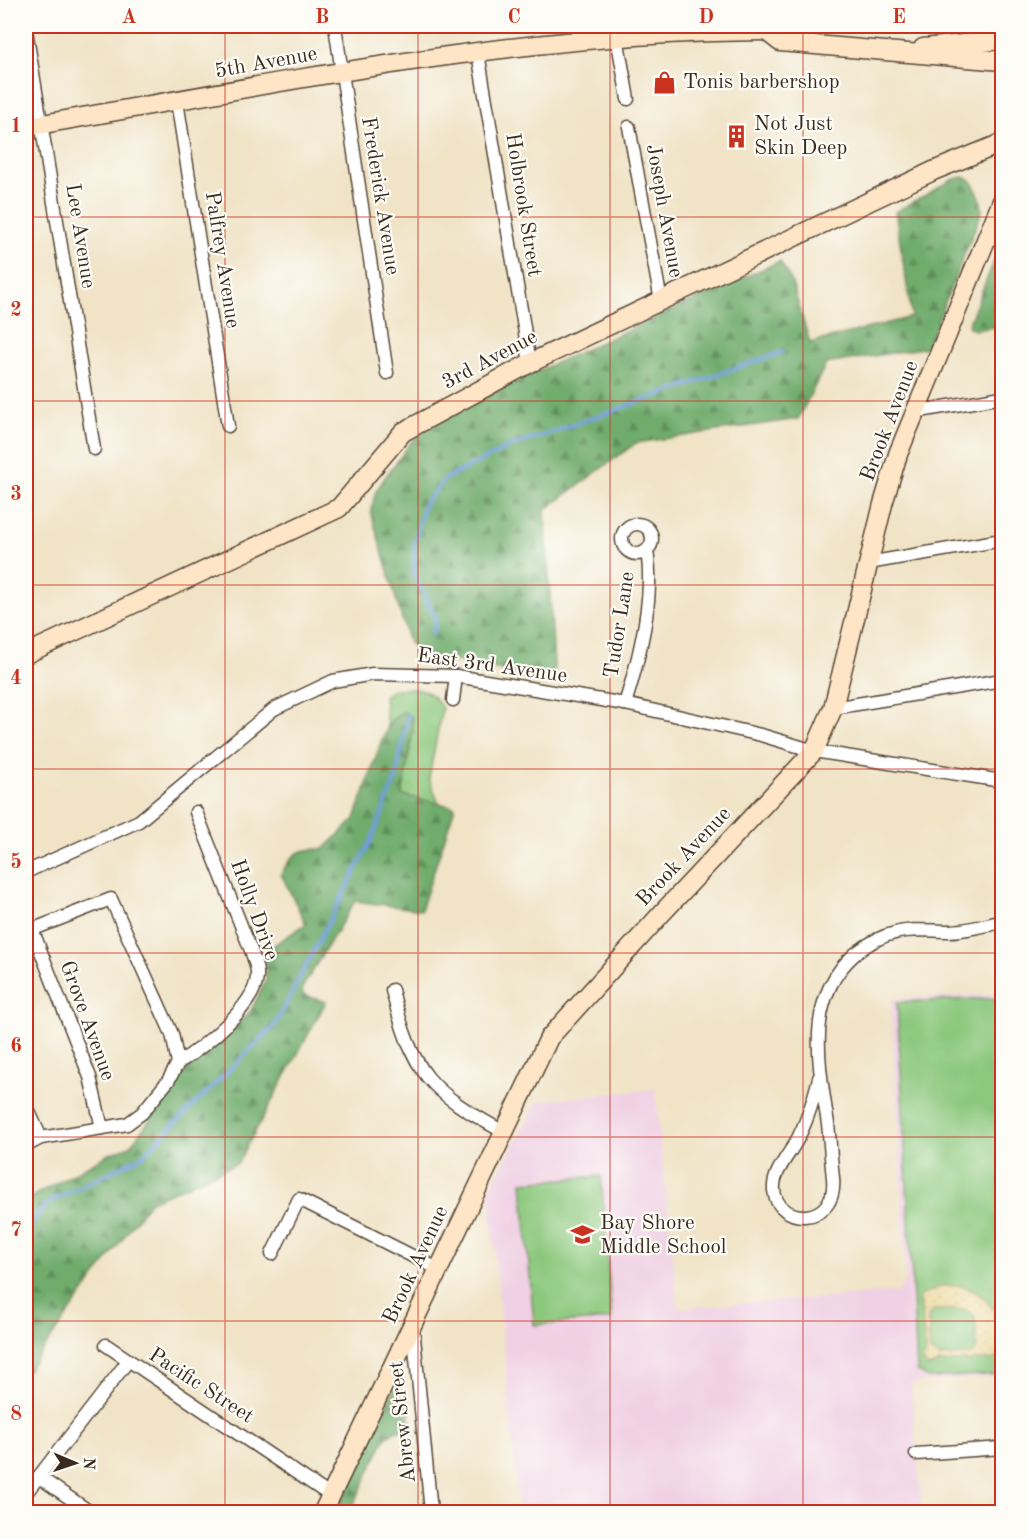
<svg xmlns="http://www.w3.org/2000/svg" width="1028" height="1538" font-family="'Old Standard TT',serif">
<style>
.built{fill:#f0d0e4}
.green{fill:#8bc87d;stroke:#63794e;stroke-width:1.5}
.forest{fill:url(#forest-firs);stroke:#566b45;stroke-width:1.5}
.sand{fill:url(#sand-dots);stroke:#94825e;stroke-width:1.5;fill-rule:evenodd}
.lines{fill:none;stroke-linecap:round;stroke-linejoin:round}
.stream{stroke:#6f9ed8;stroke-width:4}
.street-casing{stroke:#564637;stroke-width:15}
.secondary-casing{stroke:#564637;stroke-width:21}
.street{stroke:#fff;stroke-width:12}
.secondary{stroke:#fde5c5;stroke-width:18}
.grid{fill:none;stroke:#c8321e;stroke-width:1.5;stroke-opacity:0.55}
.labels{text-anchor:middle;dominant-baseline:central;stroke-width:4.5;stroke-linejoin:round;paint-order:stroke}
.street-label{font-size:21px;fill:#3b2a1e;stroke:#fdfcf7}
.poi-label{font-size:21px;fill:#3b2a1e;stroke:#fdfcf7;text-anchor:start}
.neatline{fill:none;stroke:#c8321e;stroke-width:2}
.grid-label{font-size:20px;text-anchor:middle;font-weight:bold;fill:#c8321e}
</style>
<defs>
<pattern id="forest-firs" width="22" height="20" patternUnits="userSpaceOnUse" patternTransform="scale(1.5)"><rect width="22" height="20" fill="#70ac6c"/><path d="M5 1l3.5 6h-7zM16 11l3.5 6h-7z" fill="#5d8c58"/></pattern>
<pattern id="sand-dots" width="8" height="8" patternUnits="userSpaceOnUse" patternTransform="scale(1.5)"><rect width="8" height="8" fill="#eeda9e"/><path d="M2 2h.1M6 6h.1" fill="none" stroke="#cdbb88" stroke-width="1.8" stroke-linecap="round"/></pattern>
</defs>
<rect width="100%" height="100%" fill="#fdfcf7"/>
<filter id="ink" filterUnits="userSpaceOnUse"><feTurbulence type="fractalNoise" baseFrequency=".0167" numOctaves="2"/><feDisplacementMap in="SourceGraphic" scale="12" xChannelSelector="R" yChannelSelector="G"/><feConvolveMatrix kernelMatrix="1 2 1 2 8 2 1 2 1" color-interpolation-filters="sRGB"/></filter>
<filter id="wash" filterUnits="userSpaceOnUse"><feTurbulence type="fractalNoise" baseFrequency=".008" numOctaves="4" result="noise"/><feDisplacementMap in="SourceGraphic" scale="24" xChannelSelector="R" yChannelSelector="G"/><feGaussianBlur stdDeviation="1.35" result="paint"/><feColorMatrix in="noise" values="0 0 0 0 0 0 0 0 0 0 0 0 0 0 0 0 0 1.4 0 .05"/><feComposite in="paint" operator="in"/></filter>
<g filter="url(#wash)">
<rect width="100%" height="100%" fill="#f0e3c6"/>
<!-- built -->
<path class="built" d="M 1002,994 L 1002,1376 L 911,1383 L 922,1512 L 519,1512 L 489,1189 L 538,1101 L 655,1089 L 678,1308 L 899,1292 L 906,1278 L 891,999 Z"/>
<!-- green -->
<g class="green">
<path d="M 393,689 C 417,689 428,685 442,708 L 429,778 L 439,804 L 402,795 L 413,730 L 392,720 L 387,729 L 384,696 Z"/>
<path d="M 1002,998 L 1002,1374 L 928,1378 L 917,1371 L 897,1002 Z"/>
<path d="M 601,1176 L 612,1319 L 534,1325 L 522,1182 Z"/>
</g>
<!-- forest -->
<g class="forest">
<path d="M 964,177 L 971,180 L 980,197 L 982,211 L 927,347 L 826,364 L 798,419 L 636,443 L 545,510 L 555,681 L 421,654 L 409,643 L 371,513 L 375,493 L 385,477 L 413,440 L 431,425 L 531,374 L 780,261 L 791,280 L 810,343 L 912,317 L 895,212 L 954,179 Z"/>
<path d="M 1002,241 L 1002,326 L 974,330 L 968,326 Z"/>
<path d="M 403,712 L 412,717 L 413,730 L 402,795 L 455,807 L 421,910 L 355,901 L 302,988 L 303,995 L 326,1002 L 238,1163 L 149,1202 L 26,1373 L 26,1200 L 109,1154 L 130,1146 L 177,1084 L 187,1066 L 200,1058 L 250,1012 L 266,980 L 266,959 L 271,947 L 306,924 L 281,874 C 293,853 299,848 324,849 L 355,819 L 382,739 L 392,720 Z"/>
<path d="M 394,1389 L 401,1389 L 409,1404 L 411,1429 L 395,1431 L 386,1437 L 350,1512 L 337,1512 Z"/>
</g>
<!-- sand -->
<path class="sand" d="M 957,1285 C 991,1292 1010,1326 996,1359 L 938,1363 L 929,1367 L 922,1361 L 926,1354 L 920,1296 L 942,1286 ZM 965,1309 L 975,1316 L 977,1348 L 971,1355 L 939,1357 L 930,1351 L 928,1317 L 934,1310 Z"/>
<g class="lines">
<!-- stream -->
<g class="stream">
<path d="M 433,634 L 436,619 L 414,574 L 415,542 L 424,504 L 445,479 L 509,447 L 782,352"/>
<path d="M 26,1230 L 46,1204 L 142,1156 L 275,1025 L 371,841 L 396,778 L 408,715"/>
</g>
</g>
</g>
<g filter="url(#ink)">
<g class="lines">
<defs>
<g id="street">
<path d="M 335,26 L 387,373"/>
<path d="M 615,26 L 628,99"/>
<path d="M 26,30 L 94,449"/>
<path d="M 478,53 L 530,363"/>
<path d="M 177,101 L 228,426"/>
<path d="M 629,127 L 661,301"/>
<path d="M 914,412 L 1002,397"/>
<circle cx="637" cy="539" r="15"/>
<path d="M 868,563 L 1002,540"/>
<path d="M 453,700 L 456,676"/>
<path d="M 625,704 C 639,659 655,598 647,551"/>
<path d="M 833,708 L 1002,680"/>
<path d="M 26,872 L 139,821 L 274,709 L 333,681 L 373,674 L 456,676 L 625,704 L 761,735 L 814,751 L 1002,781"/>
<path d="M 32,929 L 90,1077 L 102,1128"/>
<path d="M 26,932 L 111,899 L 172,1034 L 178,1063 L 168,1081 L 142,1113 L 127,1124 L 41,1138 L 26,1146"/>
<path d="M 392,990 C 413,1074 429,1091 504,1132"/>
<path d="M 178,1063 C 202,1048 256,1006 257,976 C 258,969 254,960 252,953 L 196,812"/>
<path d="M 819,1078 C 814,1098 809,1116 800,1134 C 793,1151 772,1171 774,1190 C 777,1226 838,1227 833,1178 C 831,1160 830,1142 828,1124 C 819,1065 804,998 855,954 C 866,945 881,936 895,933 C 912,928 931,931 949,931 C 966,931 985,925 1002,922"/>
<path d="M 26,1105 L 41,1138"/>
<path d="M 272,1254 L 299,1199 L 438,1269"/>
<path d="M 413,1327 L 431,1512"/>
<path d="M 106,1345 L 331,1496"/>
<path d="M 916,1454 L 1002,1448"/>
<path d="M 39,1477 L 90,1512"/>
<path d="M 26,1493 L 128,1361"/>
</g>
<g id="secondary">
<path d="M 766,31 L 780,42 L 1002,61"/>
<path d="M 923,48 L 1002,40"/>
<path d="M 26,127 C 269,85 518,32 766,31 L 775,26"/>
<path d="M 26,654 L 339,508 L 403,432 L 530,363 L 933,171 L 1002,143"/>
<path d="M 323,1512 L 549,1038 L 663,912 L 814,751 L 833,708 L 883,504 L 898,454 L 1002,201"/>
</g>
</defs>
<!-- street casing -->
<use href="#street" class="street-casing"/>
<!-- secondary casing -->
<use href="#secondary" class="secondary-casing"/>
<!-- street -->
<use href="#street" class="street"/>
<!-- secondary -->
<use href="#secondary" class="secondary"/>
</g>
</g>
<!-- grid -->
<path class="grid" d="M 225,26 L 225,1512M 418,26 L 418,1512M 610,26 L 610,1512M 803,26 L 803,1512M 26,217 L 1002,217M 26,401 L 1002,401M 26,585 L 1002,585M 26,769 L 1002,769M 26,953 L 1002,953M 26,1137 L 1002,1137M 26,1321 L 1002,1321"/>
<!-- icons -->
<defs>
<symbol id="shop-bare" viewBox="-9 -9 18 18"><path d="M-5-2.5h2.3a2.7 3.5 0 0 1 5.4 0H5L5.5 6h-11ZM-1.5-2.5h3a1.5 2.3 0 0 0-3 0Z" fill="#c8321e" stroke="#fdfcf7" stroke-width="2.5" paint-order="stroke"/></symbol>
<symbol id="building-bare" viewBox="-9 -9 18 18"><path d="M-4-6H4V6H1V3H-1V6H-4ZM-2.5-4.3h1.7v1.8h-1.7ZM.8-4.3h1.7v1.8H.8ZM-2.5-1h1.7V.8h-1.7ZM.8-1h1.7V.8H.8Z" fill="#c8321e" stroke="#fdfcf7" stroke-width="2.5" paint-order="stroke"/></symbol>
<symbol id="school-bare" viewBox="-9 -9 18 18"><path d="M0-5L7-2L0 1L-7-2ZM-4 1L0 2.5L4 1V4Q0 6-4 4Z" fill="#c8321e" stroke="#fdfcf7" stroke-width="2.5" paint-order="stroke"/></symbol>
</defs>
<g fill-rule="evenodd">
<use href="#shop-bare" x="648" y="66" width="33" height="33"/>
<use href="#building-bare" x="720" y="120" width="33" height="33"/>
<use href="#school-bare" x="566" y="1218" width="33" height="33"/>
</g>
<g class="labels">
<!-- street labels -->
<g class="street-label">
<text transform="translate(266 63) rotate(-10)">5th Avenue</text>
<text transform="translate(380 196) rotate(81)">Frederick Avenue</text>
<text transform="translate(523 205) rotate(81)">Holbrook Street</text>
<text transform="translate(664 211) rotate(80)">Joseph Avenue</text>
<text transform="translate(80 236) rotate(81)">Lee Avenue</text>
<text transform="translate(222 260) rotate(81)">Palfrey Avenue</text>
<text transform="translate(490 360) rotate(-28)">3rd Avenue</text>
<text transform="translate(890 421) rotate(-69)">Brook Avenue</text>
<text transform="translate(620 625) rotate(-81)">Tudor Lane</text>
<text transform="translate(492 666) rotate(8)">East 3rd Avenue</text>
<text transform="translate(684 857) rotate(-47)">Brook Avenue</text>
<text transform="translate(254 910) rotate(70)">Holly Drive</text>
<text transform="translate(87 1021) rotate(70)">Grove Avenue</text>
<text transform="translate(416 1265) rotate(-65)">Brook Avenue</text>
<text transform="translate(201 1386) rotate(33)">Pacific Street</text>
<text transform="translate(403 1422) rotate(-96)">Abrew Street</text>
</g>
<!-- poi labels -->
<g class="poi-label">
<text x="683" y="82">Tonis barbershop</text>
<text x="754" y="124">Not Just<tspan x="754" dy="24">Skin Deep</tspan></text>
<text x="600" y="1223">Bay Shore<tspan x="600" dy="24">Middle School</tspan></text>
</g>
</g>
<!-- margin -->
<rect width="1028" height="1538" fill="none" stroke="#fdfcf7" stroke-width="66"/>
<!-- north arrow -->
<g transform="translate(75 1463) rotate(92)" stroke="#fdfcf7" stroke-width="4.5" paint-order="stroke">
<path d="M0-4.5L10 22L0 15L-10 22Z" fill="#3b2a1e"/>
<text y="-9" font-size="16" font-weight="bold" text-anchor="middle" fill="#3b2a1e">N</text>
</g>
<rect x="33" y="33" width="962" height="1472" class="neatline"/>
<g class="grid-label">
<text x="129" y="23">A</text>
<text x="322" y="23">B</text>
<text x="514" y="23">C</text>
<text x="706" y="23">D</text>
<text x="899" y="23">E</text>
<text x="16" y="132">1</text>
<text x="16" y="316">2</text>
<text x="16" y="500">3</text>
<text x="16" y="684">4</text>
<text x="16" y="868">5</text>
<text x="16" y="1052">6</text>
<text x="16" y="1236">7</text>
<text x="16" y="1420">8</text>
</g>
</svg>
